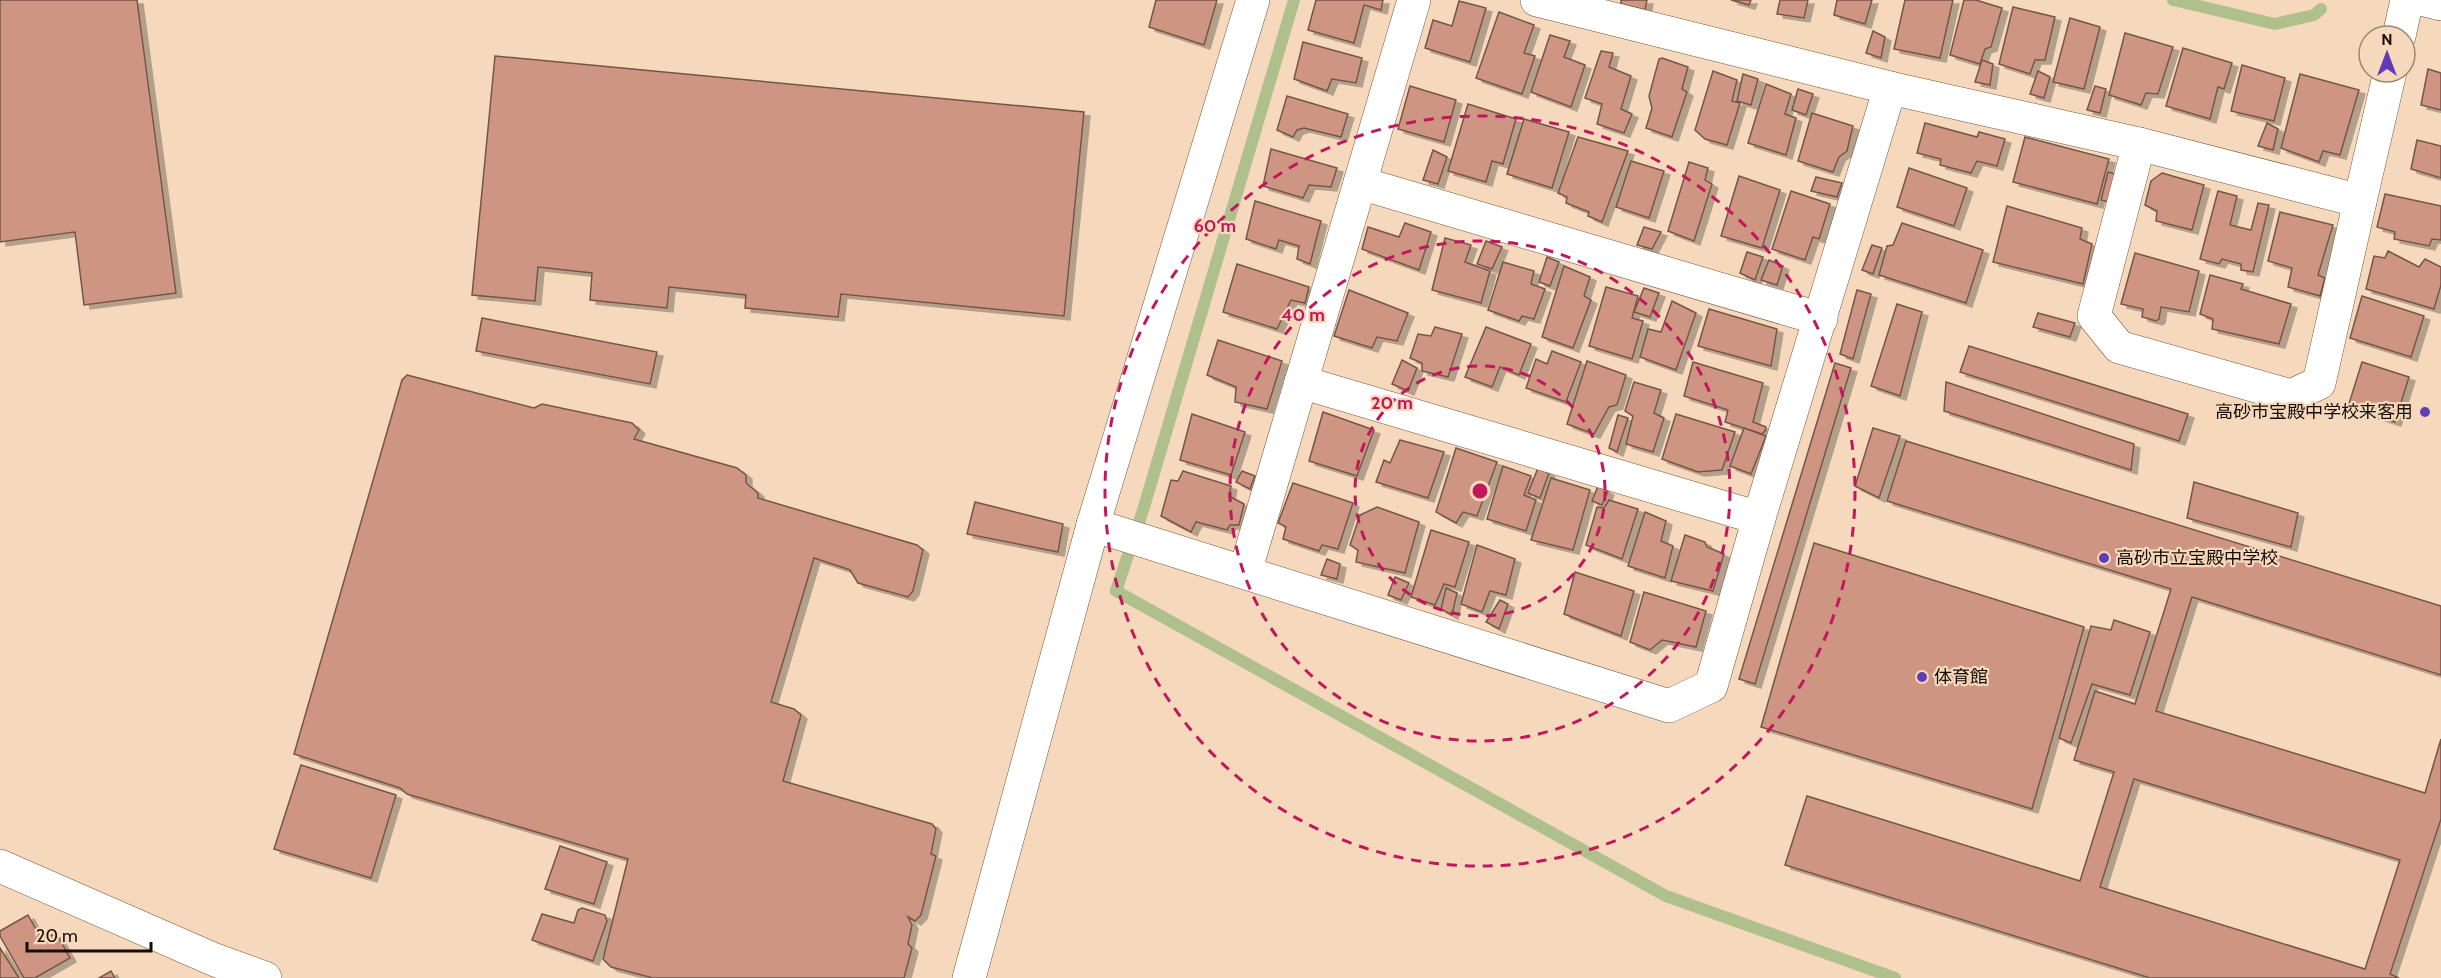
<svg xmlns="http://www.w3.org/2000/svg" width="2441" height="978" font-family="Cabin,'Noto Sans JP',sans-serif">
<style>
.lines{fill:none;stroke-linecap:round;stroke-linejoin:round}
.stream{stroke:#b0c08c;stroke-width:12}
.building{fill:#ce9682;stroke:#765448;stroke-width:1.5;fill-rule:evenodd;filter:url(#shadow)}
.minor-casing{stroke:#70583f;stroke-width:34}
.minor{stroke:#fff;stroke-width:33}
.ring{fill:none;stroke:#c2185b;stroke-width:3;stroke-dasharray:10 8}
.poi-dot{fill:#613db5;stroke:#f6d9bc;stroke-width:2}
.labels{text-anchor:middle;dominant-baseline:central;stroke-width:4.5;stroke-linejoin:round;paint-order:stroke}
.poi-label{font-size:18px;fill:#160d04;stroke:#f6d9bc;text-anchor:start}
.centre{fill:#c2185b;stroke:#f6d9bc;stroke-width:3}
.ring-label{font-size:18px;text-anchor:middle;font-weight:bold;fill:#c2185b;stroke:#f6d9bc;stroke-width:4.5;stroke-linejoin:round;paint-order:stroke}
</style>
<defs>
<filter id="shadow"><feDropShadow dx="6" dy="4" stdDeviation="0" flood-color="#0004"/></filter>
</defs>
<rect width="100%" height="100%" fill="#f6d9bc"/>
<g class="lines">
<!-- stream -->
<g class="stream">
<path d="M 1294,0 L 1144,507 L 1116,591 L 1666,896 L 1895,978"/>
<path d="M 2173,0 L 2275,24 L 2314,15 L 2321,9"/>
</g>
</g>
<!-- building -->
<g class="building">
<path d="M 0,0 L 137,0 L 176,293 L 84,305 L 75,232 L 0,242 Z"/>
<path d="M 1156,0 L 1217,0 L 1204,45 L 1149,27 Z"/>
<path d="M 1316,0 L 1383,0 L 1381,10 L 1364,5 L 1354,43 L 1308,30 Z"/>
<path d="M 1621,0 L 1647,0 L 1645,10 L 1621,4 Z"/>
<path d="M 1731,0 L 1751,0 L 1749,5 Z"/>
<path d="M 1780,0 L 1808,0 L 1804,18 L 1777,14 Z"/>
<path d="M 1837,0 L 1872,0 L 1865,24 L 1834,15 Z"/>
<path d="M 1905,0 L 1953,0 L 1940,58 L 1894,49 Z"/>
<path d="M 1964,0 L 1976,0 L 2002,8 L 1991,47 L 1985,49 L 1980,64 L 1950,55 Z"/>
<path d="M 1459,1 L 1486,8 L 1470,62 L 1425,48 L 1433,20 L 1452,26 Z"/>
<path d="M 2013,7 L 2055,17 L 2045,60 L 2035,60 L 2030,74 L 1999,64 Z"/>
<path d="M 1499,12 L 1534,25 L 1524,53 L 1535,56 L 1522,94 L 1476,78 Z"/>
<path d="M 2070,18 L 2100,27 L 2084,89 L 2053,82 Z"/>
<path d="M 1873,31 L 1885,37 L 1881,58 L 1866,53 Z"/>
<path d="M 2125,33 L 2173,47 L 2158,94 L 2146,93 L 2141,105 L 2109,95 Z"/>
<path d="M 1550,35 L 1570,41 L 1564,57 L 1585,65 L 1571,107 L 1531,92 Z"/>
<path d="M 1303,42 L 1362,58 L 1356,83 L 1332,79 L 1327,91 L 1294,79 Z"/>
<path d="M 2183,48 L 2232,63 L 2224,89 L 2218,87 L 2210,119 L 2166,106 Z"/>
<path d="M 1601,51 L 1613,53 L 1609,67 L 1631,76 L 1621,109 L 1632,114 L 1624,133 L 1597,124 L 1602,104 L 1585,98 Z"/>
<path d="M 495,56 L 1084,112 L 1064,316 L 841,294 L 838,317 L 745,308 L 746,295 L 669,287 L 667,308 L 590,300 L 592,273 L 538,267 L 535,301 L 472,295 Z"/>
<path d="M 1662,58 L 1688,67 L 1682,89 L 1687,92 L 1672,137 L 1646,128 L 1652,108 L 1649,96 L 1659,59 Z"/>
<path d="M 1982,60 L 1993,64 L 1990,85 L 1975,82 Z"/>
<path d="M 2242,65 L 2285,78 L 2274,121 L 2231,111 Z"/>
<path d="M 2428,69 L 2441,73 L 2441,110 L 2421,105 Z"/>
<path d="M 1713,71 L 1737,80 L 1732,101 L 1740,103 L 1727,145 L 1705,139 L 1695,130 Z"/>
<path d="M 2038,71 L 2050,77 L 2044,98 L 2030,94 Z"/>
<path d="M 1743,74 L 1758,79 L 1751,105 L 1737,101 Z"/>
<path d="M 2300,74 L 2359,90 L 2340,155 L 2323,151 L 2319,162 L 2281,148 Z"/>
<path d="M 1766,84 L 1791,94 L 1785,114 L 1796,118 L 1786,155 L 1748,143 Z"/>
<path d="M 1410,86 L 1456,100 L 1444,142 L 1398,129 Z"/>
<path d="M 2095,86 L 2106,89 L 2100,113 L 2087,110 Z"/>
<path d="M 1798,89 L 1813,94 L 1806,115 L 1792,110 Z"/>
<path d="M 1287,96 L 1348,114 L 1341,137 L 1304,128 L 1297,130 L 1293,137 L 1277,130 Z"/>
<path d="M 1468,104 L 1516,119 L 1503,164 L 1492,161 L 1486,182 L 1448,171 Z"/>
<path d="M 1812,113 L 1853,126 L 1847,151 L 1839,157 L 1833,172 L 1798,161 Z"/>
<path d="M 1524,119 L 1569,132 L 1552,188 L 1507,174 Z"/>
<path d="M 1925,123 L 1977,137 L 1979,132 L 2005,139 L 1997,166 L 1977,161 L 1971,173 L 1940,165 L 1941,159 L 1917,153 Z"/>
<path d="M 2267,123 L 2278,129 L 2273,150 L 2258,146 Z"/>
<path d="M 1578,137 L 1628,151 L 1602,222 L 1588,216 L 1589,212 L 1566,203 L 1567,197 L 1558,193 Z"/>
<path d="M 2025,137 L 2109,159 L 2097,204 L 2013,182 Z"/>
<path d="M 2417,140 L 2441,146 L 2441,178 L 2411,169 Z"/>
<path d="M 1271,149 L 1337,168 L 1331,187 L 1309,185 L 1303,198 L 1263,186 Z"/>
<path d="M 1433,150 L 1447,157 L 1438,184 L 1423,180 Z"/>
<path d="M 1631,161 L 1664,171 L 1649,218 L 1616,207 Z"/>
<path d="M 1689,162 L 1708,168 L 1705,180 L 1712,184 L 1694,241 L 1668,231 Z"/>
<path d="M 1909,168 L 1967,188 L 1954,226 L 1897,207 Z"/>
<path d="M 2108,172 L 2119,175 L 2112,203 L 2101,200 Z"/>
<path d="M 2162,173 L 2204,185 L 2192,230 L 2156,221 L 2157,211 L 2145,205 L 2151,181 Z"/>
<path d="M 1739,176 L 1780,190 L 1762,248 L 1721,236 Z"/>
<path d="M 1816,177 L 1842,183 L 1837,197 L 1811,191 Z"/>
<path d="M 1791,191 L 1830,204 L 1819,239 L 1813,237 L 1805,260 L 1772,249 Z"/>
<path d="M 2218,191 L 2237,196 L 2230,225 L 2251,230 L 2258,203 L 2269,205 L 2253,272 L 2241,270 L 2241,264 L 2222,259 L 2219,264 L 2200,259 Z"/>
<path d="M 2385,194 L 2441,206 L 2441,240 L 2432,239 L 2429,246 L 2394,239 L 2395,232 L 2377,227 Z"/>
<path d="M 1255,201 L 1321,221 L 1310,264 L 1297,259 L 1299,246 L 1279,240 L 1276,249 L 1246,239 Z"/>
<path d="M 2007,206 L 2082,228 L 2080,239 L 2092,244 L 2083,284 L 1993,262 Z"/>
<path d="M 2280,212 L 2333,225 L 2318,275 L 2325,278 L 2320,296 L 2288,287 L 2292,268 L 2268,261 Z"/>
<path d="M 1405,223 L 1431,232 L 1419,270 L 1362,249 L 1368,227 L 1399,237 Z"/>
<path d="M 1902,223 L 1983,250 L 1966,303 L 1879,275 L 1887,246 L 1893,245 Z"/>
<path d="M 1644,227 L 1661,232 L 1652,249 L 1637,245 Z"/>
<path d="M 1445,238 L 1471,245 L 1465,262 L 1490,271 L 1481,303 L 1432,290 Z"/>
<path d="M 1486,241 L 1502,247 L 1492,269 L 1477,264 Z"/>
<path d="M 1872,245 L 1882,248 L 1873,274 L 1862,270 Z"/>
<path d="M 2388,251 L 2419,267 L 2425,259 L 2441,267 L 2441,285 L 2434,309 L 2366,289 L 2374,256 L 2385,258 Z"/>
<path d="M 1747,252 L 1763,257 L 1755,280 L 1740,273 Z"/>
<path d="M 2135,253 L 2199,271 L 2189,312 L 2161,307 L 2159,319 L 2156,321 L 2142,317 L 2143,309 L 2121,304 Z"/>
<path d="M 1547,257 L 1559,262 L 1550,286 L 1539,282 Z"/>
<path d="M 1769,260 L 1783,266 L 1777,285 L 1761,280 Z"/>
<path d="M 1503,262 L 1534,271 L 1531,284 L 1545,289 L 1534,319 L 1522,316 L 1519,321 L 1488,310 Z"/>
<path d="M 1237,264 L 1309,287 L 1305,303 L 1291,300 L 1277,329 L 1223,312 Z"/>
<path d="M 1564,266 L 1590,277 L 1584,296 L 1591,300 L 1573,348 L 1542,337 Z"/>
<path d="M 2210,275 L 2243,284 L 2241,289 L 2291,304 L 2279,344 L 2212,329 L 2213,319 L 2200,314 Z"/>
<path d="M 1606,287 L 1638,296 L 1632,318 L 1643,321 L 1632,359 L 1589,346 Z"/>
<path d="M 1644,288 L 1659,293 L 1650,317 L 1634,312 Z"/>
<path d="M 1349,290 L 1408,313 L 1397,341 L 1377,337 L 1372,348 L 1334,336 Z"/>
<path d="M 1857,290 L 1871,294 L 1853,359 L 1840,354 Z"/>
<path d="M 2362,296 L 2424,316 L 2411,357 L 2350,338 Z"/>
<path d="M 1672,301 L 1696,313 L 1676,370 L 1640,357 L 1648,329 L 1661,332 Z"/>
<path d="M 1897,304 L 1922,312 L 1900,396 L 1871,386 Z"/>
<path d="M 1709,309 L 1777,329 L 1771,366 L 1698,346 Z"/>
<path d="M 2038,313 L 2075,323 L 2070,337 L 2033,327 Z"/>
<path d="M 482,318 L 657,352 L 650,384 L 476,351 Z"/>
<path d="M 1435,327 L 1462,334 L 1448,377 L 1422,371 L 1422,363 L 1410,358 L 1418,334 L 1431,336 Z"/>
<path d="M 1486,327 L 1531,344 L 1519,375 L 1500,367 L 1492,387 L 1465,377 Z"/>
<path d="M 1218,340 L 1282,361 L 1267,409 L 1235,402 L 1236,387 L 1207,375 Z"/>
<path d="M 1969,346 L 2188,414 L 2179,441 L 1960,372 Z"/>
<path d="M 1552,351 L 1581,362 L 1566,402 L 1526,388 L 1536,359 L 1547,364 Z"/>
<path d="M 1402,360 L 1417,368 L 1408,391 L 1392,384 Z"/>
<path d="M 1587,361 L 1626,375 L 1617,405 L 1609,407 L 1594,434 L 1567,424 Z"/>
<path d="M 1693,362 L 1763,383 L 1753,422 L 1766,427 L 1765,431 L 1762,434 L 1725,422 L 1728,410 L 1684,396 Z"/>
<path d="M 2362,362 L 2409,377 L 2395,422 L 2348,407 Z"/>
<path d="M 1835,363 L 1851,368 L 1755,684 L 1739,679 Z"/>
<path d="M 407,375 L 534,408 L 542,404 L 632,423 L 639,430 L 634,439 L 737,468 L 746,475 L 746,483 L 758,493 L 758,498 L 917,545 L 923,550 L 913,591 L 908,597 L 858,583 L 850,570 L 814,558 L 771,702 L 794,709 L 801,715 L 783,781 L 932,824 L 936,829 L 931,854 L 936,856 L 921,915 L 915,921 L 908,917 L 912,925 L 908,944 L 912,948 L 904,978 L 653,978 L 611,967 L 603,959 L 628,859 L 407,794 L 400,788 L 294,754 L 402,380 Z"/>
<path d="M 1634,382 L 1661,390 L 1654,413 L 1664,418 L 1653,452 L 1626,444 L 1633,416 L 1625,411 Z"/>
<path d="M 1946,382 L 2134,444 L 2131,470 L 1944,411 Z"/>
<path d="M 1323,412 L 1374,430 L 1357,476 L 1309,461 Z"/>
<path d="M 1192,414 L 1245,432 L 1231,475 L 1180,460 Z"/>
<path d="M 1676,414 L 1735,432 L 1722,470 L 1698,472 L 1662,459 Z"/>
<path d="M 1618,415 L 1628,418 L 1617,452 L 1609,448 Z"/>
<path d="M 1744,428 L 1766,436 L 1751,474 L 1730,466 Z"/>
<path d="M 1873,428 L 1900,436 L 1879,498 L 1855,486 Z"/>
<path d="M 1400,440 L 1444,452 L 1428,498 L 1376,482 L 1384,460 L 1390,463 Z"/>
<path d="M 1906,441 L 2441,606 L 2441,675 L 2192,597 L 2156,711 L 2425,793 L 2441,739 L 2441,819 L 2390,974 L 2399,978 L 2150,978 L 1785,865 L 1807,796 L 2080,881 L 2114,772 L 2074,760 L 2095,691 L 2135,704 L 2171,589 L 1887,501 ZM 2134,779 L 2400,860 L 2365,969 L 2100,887 Z"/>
<path d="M 1456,448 L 1497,462 L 1477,516 L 1463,512 L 1456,523 L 1436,512 Z"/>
<path d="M 1503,466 L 1531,476 L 1524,495 L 1536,500 L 1526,531 L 1487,519 Z"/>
<path d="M 1538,468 L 1549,473 L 1540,498 L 1528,493 Z"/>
<path d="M 1183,471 L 1231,486 L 1229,496 L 1244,504 L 1239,525 L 1230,525 L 1227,530 L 1196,522 L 1191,532 L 1161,516 L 1171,480 L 1178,481 Z"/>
<path d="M 1242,471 L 1255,476 L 1250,489 L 1236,482 Z"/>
<path d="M 1551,478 L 1590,490 L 1573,550 L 1531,540 Z"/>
<path d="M 2194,482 L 2298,513 L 2291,547 L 2187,518 Z"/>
<path d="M 1293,483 L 1353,503 L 1338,549 L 1322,545 L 1319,551 L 1283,539 L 1286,527 L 1278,523 Z"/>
<path d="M 1598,486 L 1608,491 L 1602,505 L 1592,501 Z"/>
<path d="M 1609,500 L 1638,509 L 1622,559 L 1586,545 L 1597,507 L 1604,508 Z"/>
<path d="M 975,502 L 1063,524 L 1058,552 L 967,534 Z"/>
<path d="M 1377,507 L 1419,522 L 1405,573 L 1356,562 L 1358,550 L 1350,545 L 1360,515 Z"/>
<path d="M 1645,512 L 1666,521 L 1661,541 L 1673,546 L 1665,578 L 1628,566 Z"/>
<path d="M 1431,530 L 1469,542 L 1455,587 L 1444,584 L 1435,605 L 1411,597 Z"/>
<path d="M 1685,535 L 1705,542 L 1707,547 L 1724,554 L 1713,591 L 1671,581 Z"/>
<path d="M 1814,543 L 2084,627 L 2032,809 L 1761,727 Z"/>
<path d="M 1477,545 L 1515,559 L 1506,595 L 1490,591 L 1482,612 L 1461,604 Z"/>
<path d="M 1327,559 L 1340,564 L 1337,579 L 1321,575 Z"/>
<path d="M 1575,572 L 1634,591 L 1621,636 L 1564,614 Z"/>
<path d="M 1395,577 L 1409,583 L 1401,600 L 1388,595 Z"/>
<path d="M 1446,588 L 1457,593 L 1452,615 L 1441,609 Z"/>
<path d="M 1644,592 L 1706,611 L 1696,647 L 1662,640 L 1650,650 L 1630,642 Z"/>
<path d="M 1500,600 L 1508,604 L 1499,629 L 1486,622 Z"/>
<path d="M 2114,620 L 2150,632 L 2130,695 L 2092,684 L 2071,743 L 2059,738 L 2091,626 L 2111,630 Z"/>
<path d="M 301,765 L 396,795 L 371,878 L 274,849 Z"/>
<path d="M 560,846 L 607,862 L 594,904 L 545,889 Z"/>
<path d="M 582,908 L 605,915 L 607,921 L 593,961 L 532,940 L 542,914 L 574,923 L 578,910 Z"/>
<path d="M 28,915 L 42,940 L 56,933 L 70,958 L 35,978 L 24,978 L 0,936 L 0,931 Z"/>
<path d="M 0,948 L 19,978 L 0,978 Z"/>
<path d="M 111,971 L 115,978 L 99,978 Z"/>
</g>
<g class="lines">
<defs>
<g id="minor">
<path d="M 1537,0 L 1890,88"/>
<path d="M 2425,0 L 2441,4"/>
<path d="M 2399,36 L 2407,0"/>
<path d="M 2139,144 L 2094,316 L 2119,347 L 2291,396 L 2319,383 L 2360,201"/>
<path d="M 1360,183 L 1821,319"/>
<path d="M 1301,382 L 1759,518"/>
<path d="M 1093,525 L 1669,706 L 1711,686 L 1759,518 L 1890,88 L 2139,144 L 2360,201 L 2390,72"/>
<path d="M 1245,572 L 1414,0"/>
<path d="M 0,866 L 215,960 L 265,978"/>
<path d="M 969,978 L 1093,525 L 1253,0"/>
</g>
</defs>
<!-- minor casing -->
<use href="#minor" class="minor-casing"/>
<!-- minor -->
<use href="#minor" class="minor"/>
</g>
<!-- distance rings -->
<g class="ring">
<circle cx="1480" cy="491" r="125"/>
<circle cx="1480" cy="491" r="250"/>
<circle cx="1480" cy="491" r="375"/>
</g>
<!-- markers -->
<g class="poi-dot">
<circle cx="2425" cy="412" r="6"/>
<circle cx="2104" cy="558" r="6"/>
<circle cx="1922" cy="677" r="6"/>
</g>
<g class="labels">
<!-- poi labels -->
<g class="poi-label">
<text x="2413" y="412" text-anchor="end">高砂市宝殿中学校来客用</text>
<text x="2116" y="558">高砂市立宝殿中学校</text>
<text x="1934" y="677">体育館</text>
</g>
</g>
<circle cx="1480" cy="491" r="9" class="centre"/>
<g class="ring-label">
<text x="1215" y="232">60 m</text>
<text x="1303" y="321">40 m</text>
<text x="1392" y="409">20 m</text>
</g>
<!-- north arrow -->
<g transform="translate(2387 54)"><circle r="28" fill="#f6d9bc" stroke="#9c8772" stroke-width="1.5"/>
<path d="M0-4.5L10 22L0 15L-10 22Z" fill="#613db5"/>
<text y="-9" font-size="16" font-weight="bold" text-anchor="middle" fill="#160d04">N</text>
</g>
<!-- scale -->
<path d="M27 942v9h124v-9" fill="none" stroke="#160d04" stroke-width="3"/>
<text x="36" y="942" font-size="18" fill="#160d04" stroke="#f6d9bc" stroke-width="4.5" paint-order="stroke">20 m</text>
</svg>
